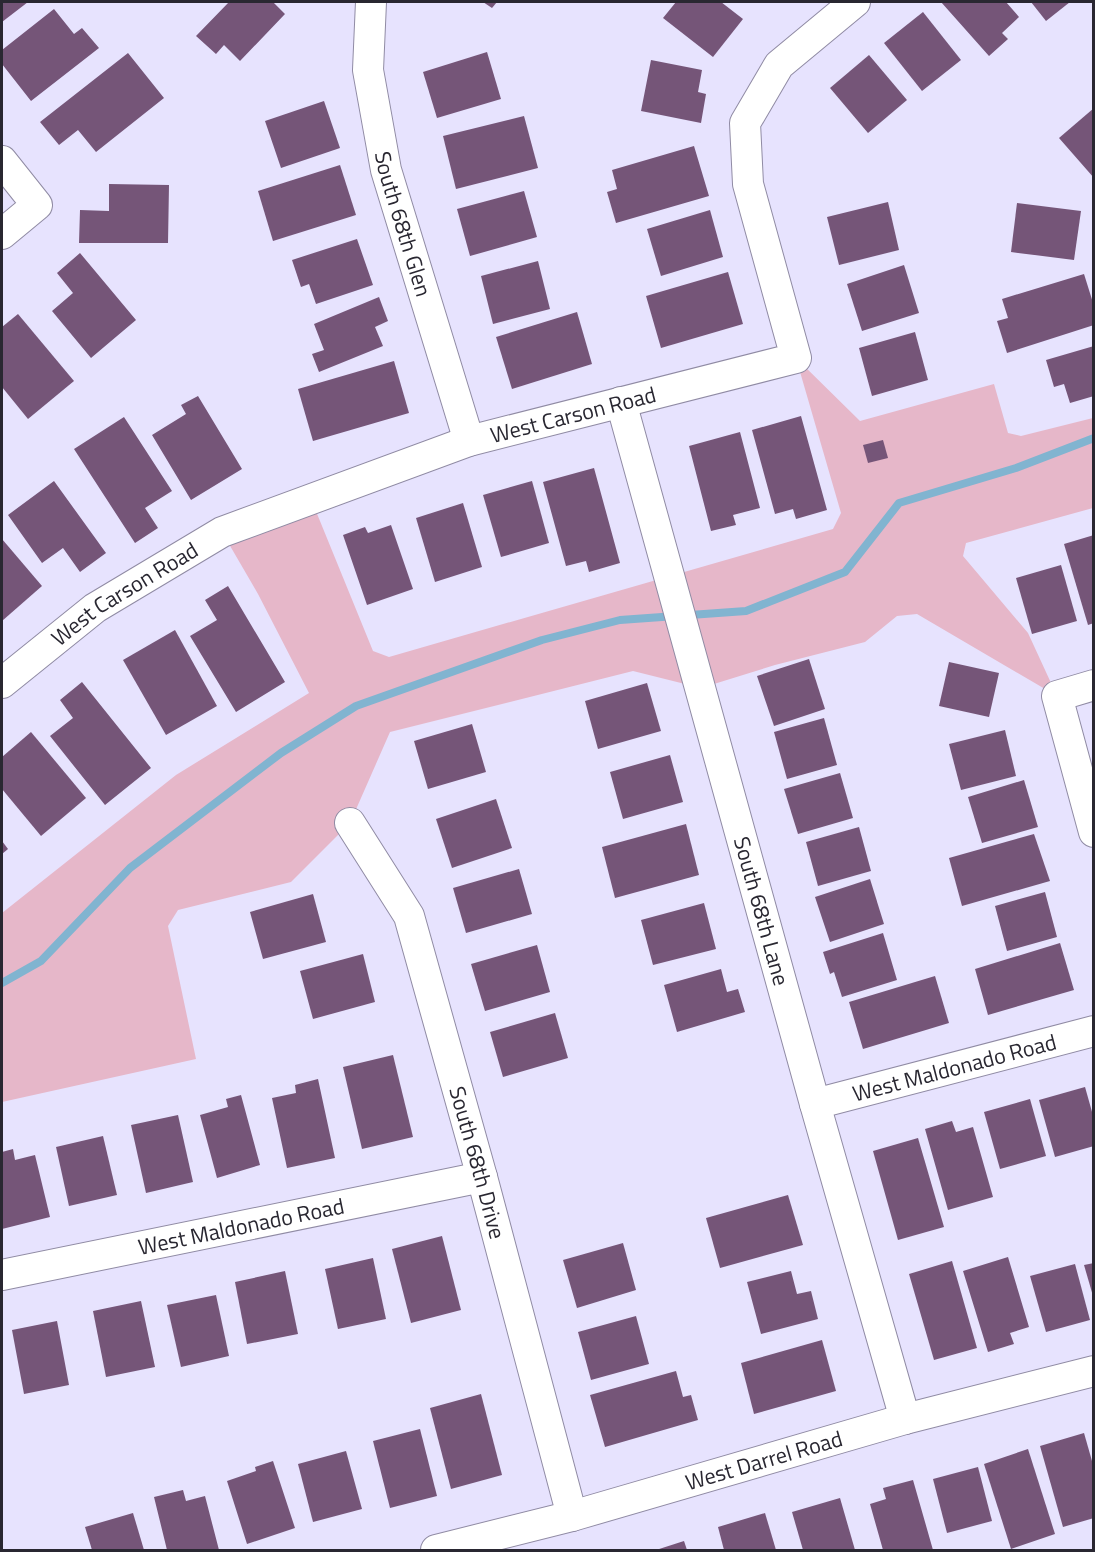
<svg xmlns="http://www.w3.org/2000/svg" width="1095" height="1552" font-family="'Titillium Web',sans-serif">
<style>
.green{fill:#e6b7c9}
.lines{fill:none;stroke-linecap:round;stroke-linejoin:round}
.stream{stroke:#81b4d0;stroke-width:8}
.building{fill:#755578}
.street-casing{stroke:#908ba4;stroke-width:32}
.street{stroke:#fff;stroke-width:30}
.labels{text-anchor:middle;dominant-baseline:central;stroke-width:6;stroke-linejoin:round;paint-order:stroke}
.street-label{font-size:22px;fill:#292731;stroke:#e7e3fe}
</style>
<rect width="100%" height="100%" fill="#e7e3fe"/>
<!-- green -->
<path class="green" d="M 796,358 L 860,421 L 994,384 L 1008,433 L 1021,436 L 1093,418 L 1093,508 L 966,543 L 963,556 L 1028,633 L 1057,696 L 917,614 L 897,616 L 865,642 L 775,665 L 701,688 L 633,671 L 390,732 L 350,823 L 291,882 L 178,910 L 168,926 L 196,1059 L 2,1102 L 2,913 L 176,775 L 309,693 L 258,594 L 222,532 L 311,499 L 373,651 L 389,657 L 833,529 L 841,513 Z"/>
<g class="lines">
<!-- stream -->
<path class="stream" d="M 2,983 L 41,961 L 130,868 L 281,753 L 356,706 L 542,640 L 620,620 L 746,611 L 845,572 L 899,503 L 1016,468 L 1094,438"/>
</g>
<!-- building -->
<g class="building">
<path d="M 2,2 L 28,2 L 2,22 Z"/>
<path d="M 229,2 L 273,2 L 285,14 L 240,61 L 224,45 L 216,54 L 196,36 Z"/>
<path d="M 483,2 L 497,2 L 492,8 Z"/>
<path d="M 676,2 L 721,2 L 743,19 L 713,57 L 663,18 Z"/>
<path d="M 941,2 L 1006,2 L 1019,17 L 1002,33 L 1008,39 L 989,56 Z"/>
<path d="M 1031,2 L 1070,2 L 1046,21 Z"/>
<path d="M 54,9 L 74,34 L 82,28 L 99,48 L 31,101 L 2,64 L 2,50 Z"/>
<path d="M 923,12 L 961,60 L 922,91 L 884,43 Z"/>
<path d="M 487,52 L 501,99 L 437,118 L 423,72 Z"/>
<path d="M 128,53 L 164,98 L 96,152 L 78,130 L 59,145 L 40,122 Z"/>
<path d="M 869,55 L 907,100 L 868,133 L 830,88 Z"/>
<path d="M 651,60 L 702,70 L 698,92 L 706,94 L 701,123 L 641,111 Z"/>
<path d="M 324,101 L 340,148 L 281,168 L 265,121 Z"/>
<path d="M 1094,108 L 1094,178 L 1059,138 Z"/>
<path d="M 524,116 L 538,168 L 456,189 L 443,136 Z"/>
<path d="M 694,146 L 709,196 L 616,223 L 607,192 L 617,189 L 612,170 Z"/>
<path d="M 340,165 L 356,215 L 273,241 L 258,191 Z"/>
<path d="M 109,184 L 169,185 L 168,243 L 79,243 L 80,210 L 109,211 Z"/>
<path d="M 524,191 L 537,237 L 470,256 L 457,209 Z"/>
<path d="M 888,202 L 899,250 L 839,265 L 827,217 Z"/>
<path d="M 1017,203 L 1081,211 L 1074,260 L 1011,252 Z"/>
<path d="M 710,210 L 723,257 L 661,276 L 647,229 Z"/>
<path d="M 357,239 L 373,285 L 316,304 L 309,284 L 301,287 L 292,260 Z"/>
<path d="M 80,253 L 136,320 L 91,358 L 52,311 L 73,293 L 57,273 Z"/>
<path d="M 538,261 L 550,309 L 493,324 L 481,276 Z"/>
<path d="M 904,265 L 919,313 L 862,331 L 847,284 Z"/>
<path d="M 728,272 L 743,324 L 661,348 L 646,296 Z"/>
<path d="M 1084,274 L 1094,306 L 1094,325 L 1007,353 L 997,321 L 1008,318 L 1002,299 Z"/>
<path d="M 379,297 L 388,321 L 375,327 L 383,346 L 319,372 L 312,354 L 324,350 L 314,324 Z"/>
<path d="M 577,312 L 592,364 L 512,389 L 496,337 Z"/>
<path d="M 18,314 L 74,381 L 28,419 L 2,387 L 2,327 Z"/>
<path d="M 915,332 L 928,380 L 872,396 L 859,348 Z"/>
<path d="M 1094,346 L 1094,396 L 1070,403 L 1064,384 L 1054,387 L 1046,360 Z"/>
<path d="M 394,361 L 409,413 L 313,441 L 298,389 Z"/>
<path d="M 198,396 L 242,469 L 191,500 L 152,435 L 186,414 L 181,405 Z"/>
<path d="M 801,416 L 827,510 L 796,519 L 793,509 L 775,514 L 752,430 Z"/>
<path d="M 124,417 L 172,491 L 145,508 L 158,528 L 135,543 L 74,449 Z"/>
<path d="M 740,432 L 760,508 L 733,515 L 736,525 L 711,531 L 689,446 Z"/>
<path d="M 883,440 L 888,458 L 868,463 L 863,445 Z"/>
<path d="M 594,468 L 620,563 L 589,572 L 586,561 L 566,566 L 543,482 Z"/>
<path d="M 54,481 L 106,553 L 80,572 L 63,548 L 42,563 L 8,515 Z"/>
<path d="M 532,481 L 549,543 L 501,557 L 483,495 Z"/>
<path d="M 463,503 L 482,567 L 435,582 L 416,518 Z"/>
<path d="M 391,525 L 413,589 L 367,605 L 343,535 L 365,527 L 368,533 Z"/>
<path d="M 1094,535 L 1094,623 L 1088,625 L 1064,544 Z"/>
<path d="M 2,539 L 42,586 L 2,621 Z"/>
<path d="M 1061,565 L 1077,621 L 1032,634 L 1016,578 Z"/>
<path d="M 228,586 L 285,682 L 236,712 L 190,636 L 217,620 L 205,600 Z"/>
<path d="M 175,630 L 217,706 L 166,735 L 123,660 Z"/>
<path d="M 809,659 L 825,709 L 774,726 L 757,676 Z"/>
<path d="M 949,662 L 999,673 L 989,717 L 939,706 Z"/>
<path d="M 82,682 L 151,768 L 105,805 L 50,736 L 73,718 L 60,700 Z"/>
<path d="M 647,683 L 661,731 L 598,749 L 585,701 Z"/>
<path d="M 824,718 L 837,765 L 787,779 L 774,732 Z"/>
<path d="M 472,724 L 486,772 L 428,789 L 414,741 Z"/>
<path d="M 1005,730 L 1016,776 L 961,790 L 949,744 Z"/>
<path d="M 31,732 L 86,798 L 41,836 L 2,789 L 2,757 Z"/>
<path d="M 670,755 L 683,802 L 623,819 L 610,772 Z"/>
<path d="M 840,773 L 853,818 L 798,834 L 784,789 Z"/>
<path d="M 1024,780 L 1038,827 L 982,843 L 968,797 Z"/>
<path d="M 496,799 L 512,848 L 452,868 L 436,819 Z"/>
<path d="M 686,824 L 699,875 L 615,898 L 602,847 Z"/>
<path d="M 859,827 L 871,871 L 818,886 L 806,842 Z"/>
<path d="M 1034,834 L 1050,881 L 962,906 L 949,858 Z"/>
<path d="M 2,841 L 8,849 L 2,854 Z"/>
<path d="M 519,869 L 532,914 L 466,933 L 453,888 Z"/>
<path d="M 870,879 L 884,924 L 830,942 L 815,897 Z"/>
<path d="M 1045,892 L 1057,937 L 1007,951 L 995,906 Z"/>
<path d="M 313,894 L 326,942 L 263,959 L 250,912 Z"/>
<path d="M 704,903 L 716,949 L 653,965 L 641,920 Z"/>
<path d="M 883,933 L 897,980 L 842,997 L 834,972 L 830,974 L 823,952 Z"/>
<path d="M 1060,943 L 1074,990 L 988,1015 L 975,969 Z"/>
<path d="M 537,945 L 550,992 L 485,1011 L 471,964 Z"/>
<path d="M 363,954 L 375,1002 L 313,1019 L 300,971 Z"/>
<path d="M 721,969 L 727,992 L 738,989 L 745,1012 L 677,1032 L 664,985 Z"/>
<path d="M 935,976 L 949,1023 L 863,1049 L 849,1002 Z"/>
<path d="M 555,1013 L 568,1058 L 503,1077 L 490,1032 Z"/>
<path d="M 393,1055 L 413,1137 L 362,1149 L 343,1067 Z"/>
<path d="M 318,1079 L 335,1158 L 287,1168 L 272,1098 L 296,1093 L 295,1085 Z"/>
<path d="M 1085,1087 L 1094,1119 L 1094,1146 L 1055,1157 L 1039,1100 Z"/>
<path d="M 241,1095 L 260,1165 L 217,1178 L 200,1115 L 228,1107 L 226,1099 Z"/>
<path d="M 1030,1099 L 1046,1156 L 1000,1169 L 984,1112 Z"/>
<path d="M 178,1115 L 193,1182 L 146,1193 L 131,1125 Z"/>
<path d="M 952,1121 L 956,1132 L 973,1127 L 993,1197 L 948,1210 L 925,1129 Z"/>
<path d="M 103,1136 L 117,1195 L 69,1206 L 56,1147 Z"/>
<path d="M 918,1138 L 944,1227 L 898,1240 L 873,1151 Z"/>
<path d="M 13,1149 L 15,1160 L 35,1155 L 50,1217 L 2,1229 L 2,1152 Z"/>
<path d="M 788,1195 L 803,1245 L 720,1268 L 706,1218 Z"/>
<path d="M 442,1236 L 461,1310 L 411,1323 L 392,1249 Z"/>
<path d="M 623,1243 L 636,1290 L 577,1308 L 563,1260 Z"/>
<path d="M 1008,1257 L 1029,1327 L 1010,1333 L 1014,1344 L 988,1352 L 963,1271 Z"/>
<path d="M 373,1258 L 386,1319 L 338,1329 L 325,1269 Z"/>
<path d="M 952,1261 L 977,1348 L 934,1360 L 909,1274 Z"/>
<path d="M 1094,1263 L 1094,1296 L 1093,1296 L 1084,1265 Z"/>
<path d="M 1075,1264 L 1090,1320 L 1046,1332 L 1030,1276 Z"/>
<path d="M 285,1271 L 298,1334 L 247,1344 L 235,1282 Z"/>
<path d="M 791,1271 L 797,1294 L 811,1291 L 818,1319 L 761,1334 L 747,1282 Z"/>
<path d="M 216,1295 L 229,1356 L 181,1367 L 167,1305 Z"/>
<path d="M 141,1301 L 155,1367 L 106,1377 L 93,1311 Z"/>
<path d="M 636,1316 L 649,1364 L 591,1380 L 578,1332 Z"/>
<path d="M 57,1321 L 69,1385 L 24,1394 L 12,1330 Z"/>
<path d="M 822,1340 L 836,1391 L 754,1414 L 741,1363 Z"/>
<path d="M 676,1371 L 683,1397 L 691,1395 L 698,1420 L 605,1447 L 590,1395 Z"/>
<path d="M 481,1394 L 502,1475 L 451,1489 L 430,1408 Z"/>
<path d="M 420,1429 L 437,1496 L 390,1508 L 373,1441 Z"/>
<path d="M 1084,1433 L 1094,1468 L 1094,1518 L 1063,1527 L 1040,1446 Z"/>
<path d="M 1028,1449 L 1055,1534 L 1011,1549 L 984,1464 Z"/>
<path d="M 346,1451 L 362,1509 L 313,1522 L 298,1464 Z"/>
<path d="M 273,1461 L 295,1528 L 247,1544 L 227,1481 L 256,1471 L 255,1467 Z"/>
<path d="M 978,1467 L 992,1521 L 947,1533 L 933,1479 Z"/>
<path d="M 913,1480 L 933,1550 L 883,1550 L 870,1504 L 886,1499 L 883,1488 Z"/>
<path d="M 183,1490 L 186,1501 L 205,1496 L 219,1550 L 167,1550 L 154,1497 Z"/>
<path d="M 840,1498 L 855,1550 L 803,1550 L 792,1512 Z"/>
<path d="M 133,1513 L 144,1550 L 92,1550 L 85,1527 Z"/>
<path d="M 765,1513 L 776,1550 L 724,1550 L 718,1527 Z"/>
<path d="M 684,1541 L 687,1550 L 656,1550 Z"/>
</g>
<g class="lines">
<defs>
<g id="street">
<path id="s1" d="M 371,2 L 368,70 L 386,170 L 469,441"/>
<path d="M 2,161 L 37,205 L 2,234"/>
<path id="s2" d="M 621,402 L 815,1104 L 905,1419"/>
<path id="s3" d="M 2,683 L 95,608 L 222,532 L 469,441 L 796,358 L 748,184 L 745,123 L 779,65 L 855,2"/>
<path d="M 1094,685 L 1057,696 L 1094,832"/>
<path id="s4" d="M 350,823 L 409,916 L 482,1177 L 572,1516"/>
<path id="s5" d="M 815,1104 L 1094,1031"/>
<path id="s6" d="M 2,1275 L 482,1177"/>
<path id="s7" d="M 436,1550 L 572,1516 L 905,1419 L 1094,1371"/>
</g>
</defs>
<!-- street casing -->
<use href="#street" class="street-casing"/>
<!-- street -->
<use href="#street" class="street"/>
</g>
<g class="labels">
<!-- street labels -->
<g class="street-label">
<text stroke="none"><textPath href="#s1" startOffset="226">South 68th Glen</textPath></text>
<text stroke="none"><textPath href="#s3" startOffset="638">West Carson Road</textPath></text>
<text stroke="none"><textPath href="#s3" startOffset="152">West Carson Road</textPath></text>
<text stroke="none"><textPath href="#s2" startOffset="528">South 68th Lane</textPath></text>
<text stroke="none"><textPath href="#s5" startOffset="144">West Maldonado Road</textPath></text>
<text stroke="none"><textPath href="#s4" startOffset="366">South 68th Drive</textPath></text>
<text stroke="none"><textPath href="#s6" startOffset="244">West Maldonado Road</textPath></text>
<text stroke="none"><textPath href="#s7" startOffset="340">West Darrel Road</textPath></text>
</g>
</g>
<!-- border -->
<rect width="1095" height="1552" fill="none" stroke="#292731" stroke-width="6"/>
</svg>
